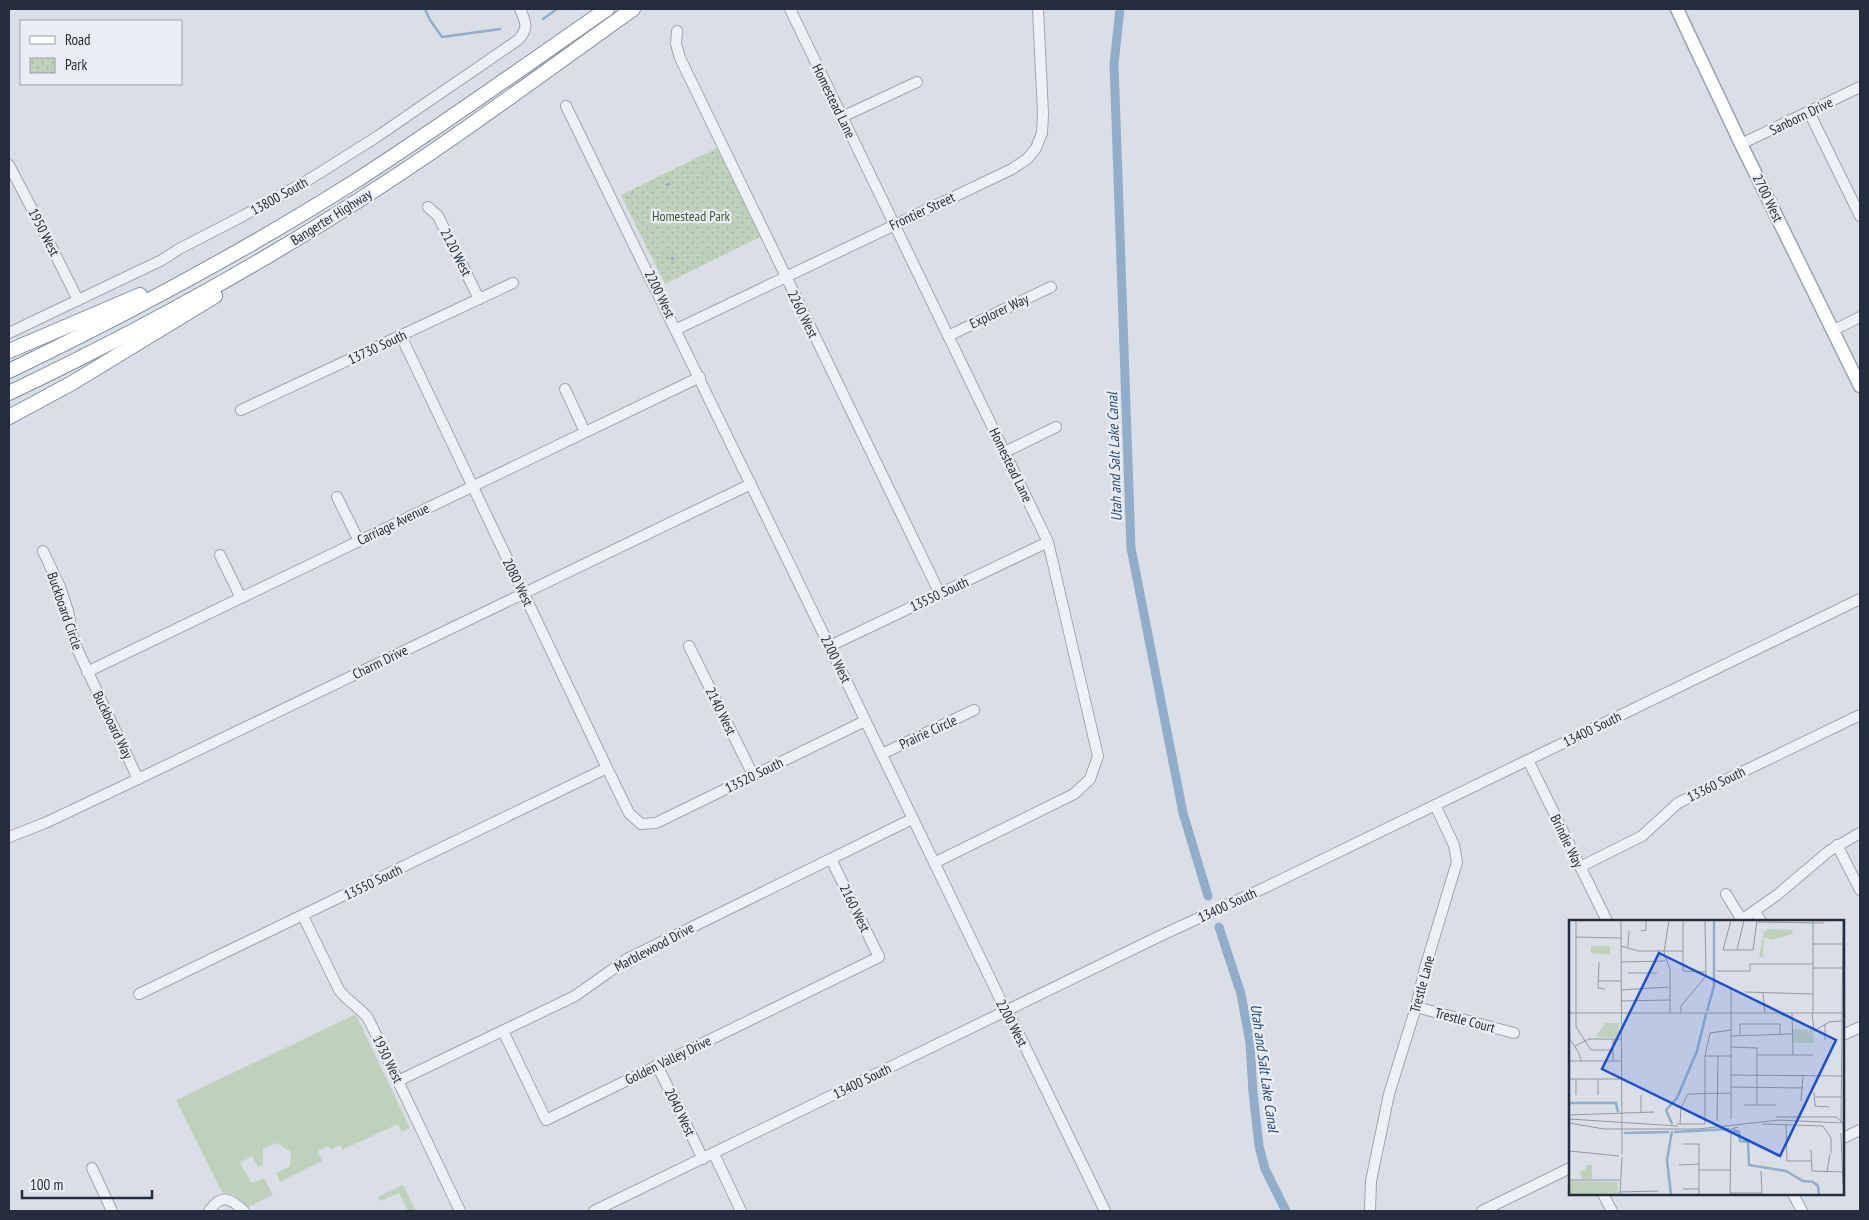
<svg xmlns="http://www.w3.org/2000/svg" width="1869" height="1220" font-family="'PT Sans Narrow',sans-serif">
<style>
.green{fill:#c0d1bb}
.park{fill:url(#park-dots)}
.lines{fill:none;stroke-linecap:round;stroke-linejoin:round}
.stream{stroke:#92adca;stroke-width:2.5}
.canal{stroke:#92adca;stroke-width:9}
.minor-casing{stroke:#a0a6b1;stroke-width:12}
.major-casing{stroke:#99a3b3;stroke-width:15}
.highway-casing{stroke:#818c9e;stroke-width:16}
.minor{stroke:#edf0f5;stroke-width:10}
.major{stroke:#fff;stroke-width:12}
.highway{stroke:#fff;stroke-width:14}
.labels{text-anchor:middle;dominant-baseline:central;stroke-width:4.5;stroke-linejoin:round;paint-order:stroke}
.street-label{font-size:14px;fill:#242d3d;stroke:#eaeef4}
.park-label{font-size:14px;fill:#385a30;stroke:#eaeef4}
.water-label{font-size:15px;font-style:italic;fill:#2b4c74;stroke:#eaeef4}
.inset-river{fill:none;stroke:#92adca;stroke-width:2.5}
.inset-road{fill:none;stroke:#9198a3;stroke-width:1}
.view{fill:#1d4ed8;fill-opacity:0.15;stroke:#1d4ed8;stroke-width:2.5}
.inset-edge{fill:none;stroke:#242d3d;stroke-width:2.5}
</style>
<defs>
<pattern id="park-dots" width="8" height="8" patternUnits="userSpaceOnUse" patternTransform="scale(1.25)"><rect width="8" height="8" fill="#c0d1bb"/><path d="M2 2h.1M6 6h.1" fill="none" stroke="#a5b4a2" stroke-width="1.8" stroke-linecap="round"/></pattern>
</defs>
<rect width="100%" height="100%" fill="#dadfe7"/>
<!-- green -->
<g class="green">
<path d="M 354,1015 L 357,1017 L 410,1128 L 402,1132 L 398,1124 L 342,1150 L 340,1145 L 331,1150 L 328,1146 L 318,1151 L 322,1161 L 280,1182 L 276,1173 L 290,1166 L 291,1152 L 277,1143 L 263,1149 L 263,1165 L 258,1167 L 252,1156 L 240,1163 L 252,1183 L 264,1178 L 273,1195 L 248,1207 L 233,1194 L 222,1192 L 176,1100 Z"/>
<path d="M 403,1185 L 416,1211 L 408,1211 L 399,1193 L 380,1201 L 378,1197 Z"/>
</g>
<!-- park -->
<path class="park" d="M 717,148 L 760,237 L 665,284 L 621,195 Z"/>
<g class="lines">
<!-- stream -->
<g class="stream">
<path d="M 425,9 L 430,20 L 442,37 L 500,29"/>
<path d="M 543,19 L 557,9"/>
<path d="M 667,185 L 669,184"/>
<path d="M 672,258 L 673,259"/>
</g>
<!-- canal -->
<g class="canal">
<path d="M 1120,9 L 1114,64 L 1131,548 L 1183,813 L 1208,896"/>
<path d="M 1219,927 L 1241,994 L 1250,1043 L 1253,1092 L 1259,1146 L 1265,1169 L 1286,1211"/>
</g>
<defs>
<g id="minor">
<path d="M 790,9 L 1048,542 L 1098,756 L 1090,779 L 1074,794 L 934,863"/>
<path d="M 677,31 L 676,44 L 680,58 L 940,594"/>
<path d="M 566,106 C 715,406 859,710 1006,1011 L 1013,1022 L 1105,1211"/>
<path d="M 1809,112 L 1860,216"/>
<path d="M 842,117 L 917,82"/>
<path d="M 1741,144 L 1860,87"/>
<path d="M 9,165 L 43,230 L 78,300"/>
<path d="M 428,207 L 438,216 L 479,299"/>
<path d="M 677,329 L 1012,169 L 1027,159 L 1036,148 L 1042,133 L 1043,114 L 1038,9"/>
<path d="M 1834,330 L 1860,317"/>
<path d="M 9,333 L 162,260 L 179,249 L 239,218 L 310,179 L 378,136 L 518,40 C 529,29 526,22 520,9"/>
<path d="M 401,336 L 607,768 L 629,813 L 641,824 L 656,823 L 865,721"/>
<path d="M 948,336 L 1051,287"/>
<path d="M 565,389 L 585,432"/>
<path d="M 241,410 L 513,283"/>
<path d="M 1005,452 L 1056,427"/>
<path d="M 337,497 L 359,541"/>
<path d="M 43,551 L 60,587 L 68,611 L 74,642 L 138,779"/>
<path d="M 220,555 L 241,598"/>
<path d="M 689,646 L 753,775"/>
<path d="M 830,646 L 1048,542"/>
<path d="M 87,672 L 700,377"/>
<path d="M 882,754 L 974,710"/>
<path d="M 1528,760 L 1607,921"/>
<path d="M 9,837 L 45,823 L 138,779 L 751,484"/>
<path d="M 1837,845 L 1860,890"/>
<path d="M 1580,867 L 1642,836 L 1678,803 L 1860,715"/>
<path d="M 1726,894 L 1742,920"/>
<path d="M 1755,912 L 1761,921"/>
<path d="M 303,916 L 339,990 C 347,1001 359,1007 368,1018 L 460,1211"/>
<path d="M 1740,921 L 1777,895 L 1829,851 L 1860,833"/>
<path d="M 139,994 L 607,768"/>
<path d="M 1416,1007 L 1514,1033"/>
<path d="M 503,1031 L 546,1120 L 879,957 L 831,859"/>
<path d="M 1843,1035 L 1860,1027"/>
<path d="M 657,1065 L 703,1159"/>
<path d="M 398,1081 L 575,996 L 627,959 L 912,819"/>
<path d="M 1843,1138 L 1860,1130"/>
<path d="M 714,1154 L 741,1211"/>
<path d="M 92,1168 L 112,1211"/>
<path d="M 1603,1194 L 1612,1211"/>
<path d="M 1793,1194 L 1802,1211"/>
<path d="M 209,1211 C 222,1194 229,1197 244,1211"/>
<path d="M 594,1211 L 1162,935 L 1262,889 L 1860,599"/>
<path d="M 1370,1211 L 1371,1181 L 1389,1094 L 1416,1007 L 1425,968 L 1457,862 L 1454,845 L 1435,805"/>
<path d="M 1482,1211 L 1570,1168"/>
</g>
<path id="major" d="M 1677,9 L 1741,144 L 1860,386"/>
<g id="highway">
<path d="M 9,351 L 140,295"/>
<path d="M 9,371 C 127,314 243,252 354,182 C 440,127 523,67 607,9"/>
<path d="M 9,393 C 133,334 254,268 370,193 C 460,135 546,71 633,9"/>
<path d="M 9,417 L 72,383 L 215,296"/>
</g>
</defs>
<!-- minor casing -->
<use href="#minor" class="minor-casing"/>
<!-- major casing -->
<use href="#major" class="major-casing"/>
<!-- highway casing -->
<use href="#highway" class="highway-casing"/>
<!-- minor -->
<use href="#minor" class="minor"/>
<!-- major -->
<use href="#major" class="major"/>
<!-- highway -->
<use href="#highway" class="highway"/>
</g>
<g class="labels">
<!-- street labels -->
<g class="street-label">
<text transform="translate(834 101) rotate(64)">Homestead Lane</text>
<text transform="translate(1801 116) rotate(-26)">Sanborn Drive</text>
<text transform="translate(279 196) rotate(-29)">13800 South</text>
<text transform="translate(1768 198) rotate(64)">2700 West</text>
<text transform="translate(922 211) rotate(-25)">Frontier Street</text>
<text transform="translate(331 217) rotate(-32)">Bangerter Highway</text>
<text transform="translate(44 232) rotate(63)">1950 West</text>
<text transform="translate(456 252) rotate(63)">2120 West</text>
<text transform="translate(660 294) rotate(64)">2200 West</text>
<text transform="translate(999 311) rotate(-25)">Explorer Way</text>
<text transform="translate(803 314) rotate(64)">2260 West</text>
<text transform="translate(377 347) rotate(-25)">13730 South</text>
<text transform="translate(1011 465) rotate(64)">Homestead Lane</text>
<text transform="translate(393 524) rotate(-26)">Carriage Avenue</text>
<text transform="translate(518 582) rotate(64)">2080 West</text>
<text transform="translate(939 594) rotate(-25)">13550 South</text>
<text transform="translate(65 611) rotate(71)">Buckboard Circle</text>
<text transform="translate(836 659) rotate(64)">2200 West</text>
<text transform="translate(380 662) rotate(-26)">Charm Drive</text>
<text transform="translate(721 711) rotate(64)">2140 West</text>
<text transform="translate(113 725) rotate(64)">Buckboard Way</text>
<text transform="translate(1592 729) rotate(-26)">13400 South</text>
<text transform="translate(928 732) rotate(-25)">Prairie Circle</text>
<text transform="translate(754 775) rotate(-26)">13520 South</text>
<text transform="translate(1716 784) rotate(-26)">13360 South</text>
<text transform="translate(1567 841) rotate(64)">Brindie Way</text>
<text transform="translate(373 882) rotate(-26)">13550 South</text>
<text transform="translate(1227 905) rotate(-25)">13400 South</text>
<text transform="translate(855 908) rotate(64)">2160 West</text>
<text transform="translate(654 947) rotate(-28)">Marblewood Drive</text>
<text transform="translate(1422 984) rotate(-75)">Trestle Lane</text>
<text transform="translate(1465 1020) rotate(15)">Trestle Court</text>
<text transform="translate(1012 1023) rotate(62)">2200 West</text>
<text transform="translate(388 1059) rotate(64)">1930 West</text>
<text transform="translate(668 1060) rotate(-26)">Golden Valley Drive</text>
<text transform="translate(862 1081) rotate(-26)">13400 South</text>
<text transform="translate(680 1112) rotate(64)">2040 West</text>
</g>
<!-- park labels -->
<g class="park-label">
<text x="691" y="216">Homestead Park</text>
</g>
<!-- water labels -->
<g class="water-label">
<text transform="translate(1114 457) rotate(-92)">Utah and Salt Lake Canal</text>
<text transform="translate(1265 1068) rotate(82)">Utah and Salt Lake Canal</text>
</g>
</g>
<!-- overview -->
<g transform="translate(1569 920)">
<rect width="275" height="275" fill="#dadfe7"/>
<path d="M 199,9 L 224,10 L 223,14 L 203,20 L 195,17 L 194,37 L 190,37 L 195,12 ZM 22,26 L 41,26 L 41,35 L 22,33 ZM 36,103 L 50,103 L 49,118 L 27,117 ZM 224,109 L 239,110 L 238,114 L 243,109 L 245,123 L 224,123 ZM 20,245 L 23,245 L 23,259 L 14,259 L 10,252 L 16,249 L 17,252 L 17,246 Z" fill="#c0d1bb"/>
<path d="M 0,261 L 48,262 L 50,275 L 0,275 Z" fill="#c0d1bb"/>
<path class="inset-river" d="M 138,91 L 145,66 L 145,0M 0,183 L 47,183 L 49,192M 103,204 L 97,190 L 108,178 L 128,131 L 137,94M 164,210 L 170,212 L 171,221 L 179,222 L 180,245 L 217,251 L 234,261 L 244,262 L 249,266 L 250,275M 105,212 L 160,209M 55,213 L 100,212M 102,275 L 98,240 L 103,211"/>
<path class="inset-road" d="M 7,0 L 7,107 L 22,130 L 44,130M 52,0 L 53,234M 100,0 L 95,32 L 101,50 L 101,93M 114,0 L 114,51 L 137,52M 162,0 L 154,30 L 184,30 L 188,0M 244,0 L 244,93M 188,2 L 254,3 L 256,0M 72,11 L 77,10 L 77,0M 7,17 L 52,18M 244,24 L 274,24M 52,26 L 69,31 L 114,31M 59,27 L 60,11M 168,30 L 175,0M 30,42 L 29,68 L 36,69M 52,42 L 96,41M 244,48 L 273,48M 148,51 L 181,51 L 181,44 L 244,44M 59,53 L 88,53M 30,61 L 52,61M 52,70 L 100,67M 176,72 L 244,74M 194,73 L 196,93M 52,81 L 101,80M 0,93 L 52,93M 52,93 L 275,93M 112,93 L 112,86 L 137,56 L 136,0M 223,93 L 224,135M 243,93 L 245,111 L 260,102 L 272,101M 256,104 L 256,120M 171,115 L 171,104 L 211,104 L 211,114M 162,116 L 223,114M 0,118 L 10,133 L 12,141M 6,126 L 20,119 L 52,119M 162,127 L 188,128 L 188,185M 189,135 L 244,135M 136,136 L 162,136M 0,141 L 52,141M 44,141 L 44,119M 162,155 L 275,156M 0,159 L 52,159M 7,159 L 7,175M 162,167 L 234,168M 245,172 L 246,186 L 260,187M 29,175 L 29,159M 72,175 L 72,193M 246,177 L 272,177M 232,181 L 234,155M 175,185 L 207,185M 0,195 L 85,192M 207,197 L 267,197 L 274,203M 0,199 L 109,206M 162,199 L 162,68M 148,201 L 149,136M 274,202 L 275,225M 0,203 L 35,209 L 129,209 L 210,200 L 275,203M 272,203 L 274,0M 108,204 L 136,204 L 136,136 L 141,113 L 162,110M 111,204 L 112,188 L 119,174 L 162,173M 194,204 L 254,206 L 262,218 L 262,233M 217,204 L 218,241 L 243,241M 272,213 L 274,265M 114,224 L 130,224 L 130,275M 242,230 L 243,251 L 275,252M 0,231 L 50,236M 110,245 L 130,244M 130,250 L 161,250M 192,251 L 193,274M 258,252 L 261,234M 0,260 L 51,260M 114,269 L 130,269M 51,272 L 89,271M 161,273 L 193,273M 51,275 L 53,237M 161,275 L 162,209 L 169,207"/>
<path class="view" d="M 90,33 L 267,120 L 211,236 L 33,149 Z"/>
<rect width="275" height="275" class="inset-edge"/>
</g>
<!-- border -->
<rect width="1869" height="1220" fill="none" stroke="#242d3d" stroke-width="20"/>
<!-- legend -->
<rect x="20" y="20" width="162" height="65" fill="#eaeef4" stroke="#9ba1ab"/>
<rect x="30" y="36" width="25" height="8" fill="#ffffff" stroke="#9ba1ab"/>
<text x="65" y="45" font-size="15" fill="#242d3d">Road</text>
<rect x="30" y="58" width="25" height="15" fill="url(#park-dots)" stroke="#9ba1ab"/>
<text x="65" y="70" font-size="15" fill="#242d3d">Park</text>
<!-- scale -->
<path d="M22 1190v8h130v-8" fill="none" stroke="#242d3d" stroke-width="2.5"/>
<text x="30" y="1190" font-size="15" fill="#242d3d" stroke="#eaeef4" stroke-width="4" paint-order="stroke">100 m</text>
</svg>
